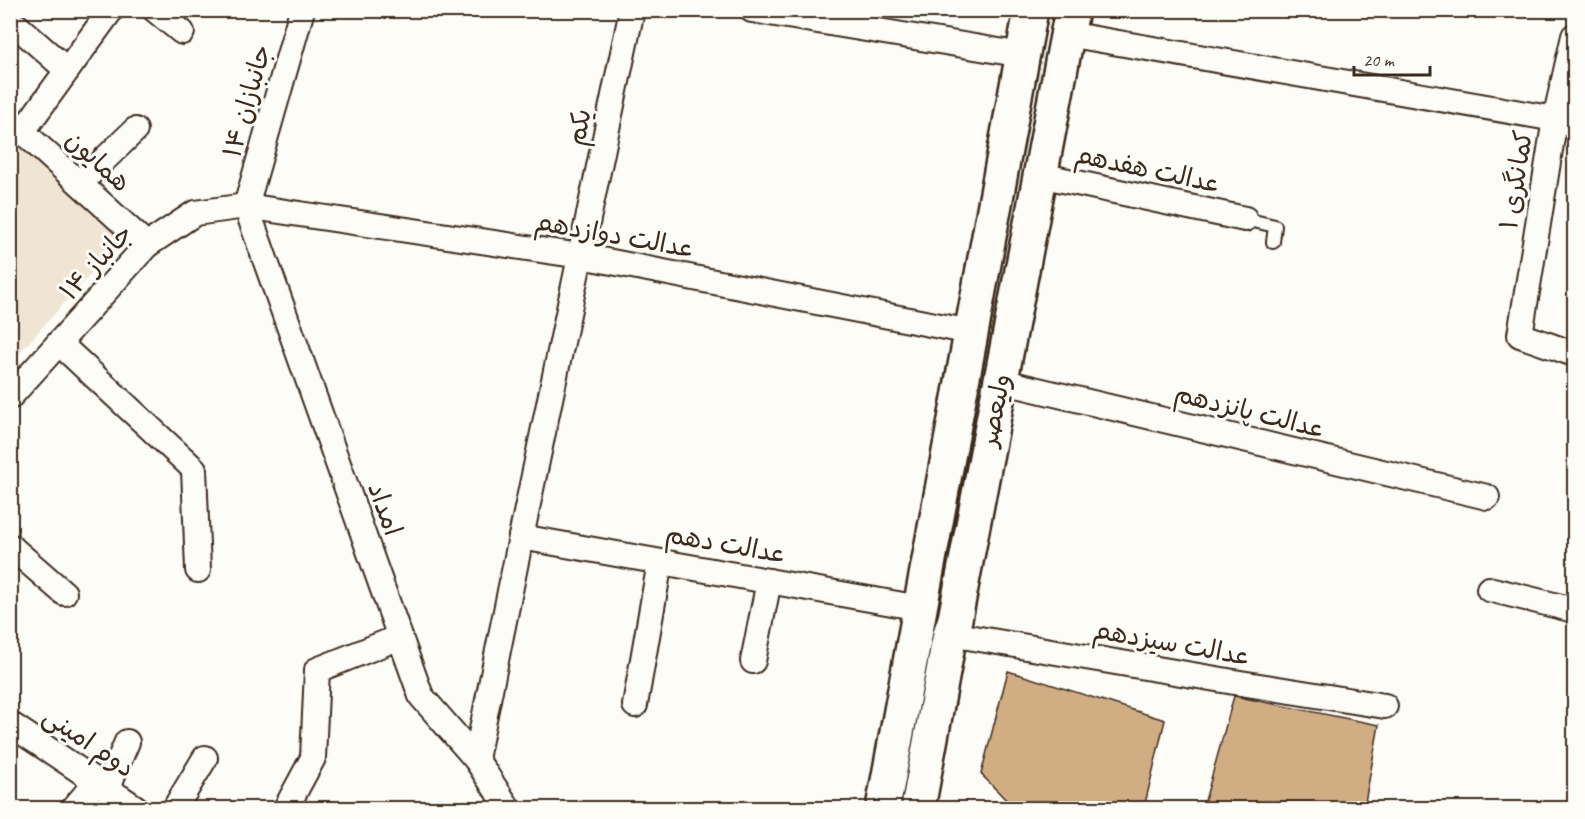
<svg xmlns="http://www.w3.org/2000/svg" width="1585" height="819" font-family="Caveat,'Playpen Sans Arabic',sans-serif">
<style>
.built{fill:#f0e4d4}
.building{fill:#d1ad83;stroke:#3b2a1e;stroke-width:1.5}
.lines{fill:none;stroke-linecap:round;stroke-linejoin:round}
.lane-casing{stroke:#3b2a1e;stroke-width:16}
.street-casing{stroke:#3b2a1e;stroke-width:28}
.primary-casing{stroke:#3b2a1e;stroke-width:38}
.lane{stroke:#fdfcf7;stroke-width:12}
.street{stroke:#fdfcf7;stroke-width:24}
.primary{stroke:#fdfcf7;stroke-width:33}
.labels{text-anchor:middle;dominant-baseline:central;stroke-width:6;stroke-linejoin:round;paint-order:stroke}
.street-label{font-size:26px;fill:#3b2a1e;stroke:#fdfcf7}
</style>
<rect width="100%" height="100%" fill="#fdfcf7"/>
<filter id="ink" filterUnits="userSpaceOnUse"><feTurbulence type="fractalNoise" baseFrequency=".0167" numOctaves="2"/><feDisplacementMap in="SourceGraphic" scale="12" xChannelSelector="R" yChannelSelector="G"/><feConvolveMatrix kernelMatrix="1 2 1 2 8 2 1 2 1" color-interpolation-filters="sRGB"/></filter>
<g filter="url(#ink)">
<!-- built -->
<path class="built" d="M 11,138 L 122,239 L 11,362 Z"/>
<!-- building -->
<g class="building">
<path d="M 1008,671 L 1165,720 L 1144,808 L 1014,808 L 981,774 Z"/>
<path d="M 1234,696 L 1379,725 L 1364,808 L 1203,808 Z"/>
</g>
<g class="lines">
<defs>
<path id="lane" d="M 1245,219 L 1275,226 L 1273,242"/>
<g id="street">
<path d="M 155,10 L 182,32"/>
<path d="M 752,10 L 1023,55"/>
<path d="M 17,26 L 67,70"/>
<path d="M 1067,34 L 1555,119 L 1574,125"/>
<path d="M 1574,36 L 1555,119 L 1520,335 L 1574,354"/>
<path d="M 10,120 L 147,245"/>
<path d="M 23,131 L 111,10"/>
<path d="M 1040,175 L 1245,219"/>
<path d="M 80,183 L 135,130"/>
<path d="M 246,206 L 421,696 L 476,759 L 508,808"/>
<path d="M 246,206 L 302,10"/>
<path d="M 59,343 L 194,469 L 198,570"/>
<path d="M 1000,381 L 1487,497"/>
<path d="M 10,397 L 147,245 L 195,213 L 246,206 L 581,256 L 971,332"/>
<path d="M 521,537 L 920,608"/>
<path d="M 10,546 L 64,593"/>
<path d="M 1489,589 L 1574,610"/>
<path d="M 950,634 L 1234,682 L 1385,706"/>
<path d="M 753,661 L 769,581"/>
<path d="M 635,705 L 660,562"/>
<path d="M 10,724 L 136,808"/>
<path d="M 476,759 L 521,537 L 632,10"/>
<path d="M 107,789 L 127,742"/>
<path d="M 74,808 L 96,782"/>
<path d="M 175,808 L 205,758"/>
<path d="M 286,808 L 313,758 L 317,670 L 400,637"/>
</g>
<g id="primary">
<path d="M 883,808 L 1031,10"/>
<path d="M 918,808 L 950,634 L 955,619 L 1072,10"/>
</g>
</defs>
<!-- lane casing -->
<use href="#lane" class="lane-casing"/>
<!-- street casing -->
<use href="#street" class="street-casing"/>
<!-- primary casing -->
<use href="#primary" class="primary-casing"/>
<!-- lane -->
<use href="#lane" class="lane"/>
<!-- street -->
<use href="#street" class="street"/>
<!-- primary -->
<use href="#primary" class="primary"/>
</g>
</g>
<g class="labels">
<!-- street labels -->
<g class="street-label">
<text transform="translate(247 101) rotate(-74)">جانبازان ۱۴</text>
<text transform="translate(579 127) rotate(-78)">یکم</text>
<text transform="translate(98 161) rotate(42)">همایون</text>
<text transform="translate(1148 169) rotate(12)">عدالت هفدهم</text>
<text transform="translate(1516 180) rotate(-81)">۱ کمانگری</text>
<text transform="translate(615 235) rotate(10)">عدالت دوازدهم</text>
<text transform="translate(96 262) rotate(-47)">جانباز ۱۴</text>
<text transform="translate(995 410) rotate(-79)">ولیعصر</text>
<text transform="translate(1250 411) rotate(14)">عدالت پانزدهم</text>
<text transform="translate(385 509) rotate(70)">امداد</text>
<text transform="translate(726 544) rotate(10)">عدالت دهم</text>
<text transform="translate(1172 643) rotate(10)">عدالت سیزدهم</text>
<text transform="translate(89 742) rotate(34)">دوم امینی</text>
</g>
</g>
<!-- margin -->
<rect width="1585" height="819" fill="none" stroke="#fdfcf7" stroke-width="36"/>
<rect x="18" y="18" width="1549" height="783" fill="none" stroke="#3b2a1e" stroke-width="2" filter="url(#ink)"/>
<!-- scale -->
<path d="M1354 66v9h76v-9" fill="none" stroke="#3b2a1e" stroke-width="3"/>
<text x="1363" y="66" font-size="18" fill="#3b2a1e" stroke="#fdfcf7" stroke-width="4.5" paint-order="stroke">20 m</text>
</svg>
